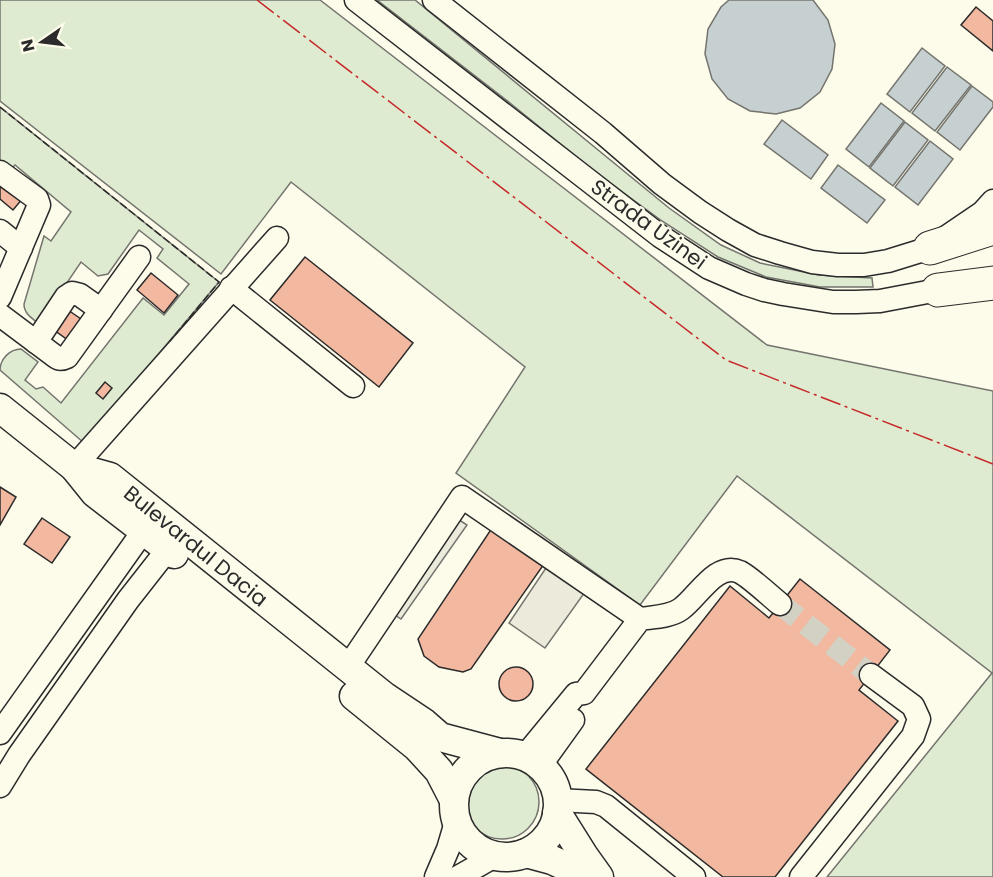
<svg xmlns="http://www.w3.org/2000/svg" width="993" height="877" font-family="Poppins,sans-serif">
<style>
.green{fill:#deebd1;stroke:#74746e;stroke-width:1.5}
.parking{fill:#eceadb;stroke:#74746e;stroke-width:1.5}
.water{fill:#c7d0d0;stroke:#74746e;stroke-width:1.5}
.building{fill:#f2b8a0;stroke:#2b2b2b;stroke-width:1.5}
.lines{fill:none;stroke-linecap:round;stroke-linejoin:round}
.minor-tunnel{stroke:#d3d1c4;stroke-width:22;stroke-dasharray:22 11;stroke-linecap:butt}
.minor-casing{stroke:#2b2b2b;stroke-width:25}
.major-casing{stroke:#2b2b2b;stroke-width:31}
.highway-casing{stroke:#2b2b2b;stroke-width:35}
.minor{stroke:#fdfbea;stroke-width:22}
.major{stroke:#fdfbea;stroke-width:28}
.highway{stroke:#fdfbea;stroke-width:33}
.fence{stroke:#2b2b2b;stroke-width:1.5;stroke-dasharray:8 3;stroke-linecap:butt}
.power{stroke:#c62828;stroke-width:1.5;stroke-dasharray:21 4.5 3 4.5;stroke-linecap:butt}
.labels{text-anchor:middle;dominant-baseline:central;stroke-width:4.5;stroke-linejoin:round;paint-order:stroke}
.street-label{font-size:21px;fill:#2b2b2b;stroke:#fdfbea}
</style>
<rect width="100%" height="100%" fill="#fdfbea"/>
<!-- green -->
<g class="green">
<path d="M 0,0 L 320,0 L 767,345 L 993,391 L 993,877 L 827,877 L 992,673 L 737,476 L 640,605 L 456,473 L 525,367 L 291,182 L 221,274 L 0,101 Z"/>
<path d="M 377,0 L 415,0 L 669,208 L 721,245 L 760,263 L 819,275 L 872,278 L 873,287 L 820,287 L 766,277 L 718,257 L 662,221 L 594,171 L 510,103 Z"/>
<path d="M 0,107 L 219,282 L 84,443 L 0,370 C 0,359 10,349 21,349 L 38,362 L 25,380 L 36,389 L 43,387 L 61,403 L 143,298 L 164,315 L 189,284 L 157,258 L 163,249 L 139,230 L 108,274 L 98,276 L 81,262 L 39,324 C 32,318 24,314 24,304 L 44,236 L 51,241 L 71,212 L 15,165 L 8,172 L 0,166 Z"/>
<circle cx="502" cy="802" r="37"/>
</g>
<!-- parking -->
<g class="parking">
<path d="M 450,514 L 467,525 L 401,619 L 386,609 Z"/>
<path d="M 552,559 L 590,585 L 545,648 L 509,623 Z"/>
</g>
<!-- water -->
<g class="water">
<path d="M 729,0 L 813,0 L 828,20 L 835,44 L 832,69 L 820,92 L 800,108 L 776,114 L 750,111 L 728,99 L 712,79 L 705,54 L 708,29 L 721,7 Z"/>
<path d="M 922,48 L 945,66 L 910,112 L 887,94 Z"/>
<path d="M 947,67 L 971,85 L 935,131 L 912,113 Z"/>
<path d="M 972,86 L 993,102 L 993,107 L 960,150 L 937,132 Z"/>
<path d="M 881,103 L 904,121 L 869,167 L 846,149 Z"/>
<path d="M 782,120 L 828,155 L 811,179 L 764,144 Z"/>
<path d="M 905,122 L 928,140 L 893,186 L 870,168 Z"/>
<path d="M 930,141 L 953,159 L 918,205 L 895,187 Z"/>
<path d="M 838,165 L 885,200 L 867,223 L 821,188 Z"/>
</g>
<!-- building -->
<g class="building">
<path d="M 976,7 L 993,21 L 993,51 L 961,25 Z"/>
<path d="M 14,170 L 33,186 L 13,210 L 0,199 L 0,187 Z"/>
<path d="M 305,257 L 413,343 L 379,387 L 270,300 Z"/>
<path d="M 151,273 L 178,295 L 164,313 L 137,290 Z"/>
<path d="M 68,310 L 94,328 L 79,348 L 54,330 Z"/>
<path d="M 105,382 L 112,388 L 103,399 L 96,393 Z"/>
<path d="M 0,487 L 16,497 L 0,525 Z"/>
<path d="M 42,518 L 70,537 L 52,563 L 24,544 Z"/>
<path d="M 492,528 L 544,564 L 471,669 L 463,672 L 439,667 L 424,656 L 418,639 Z"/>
<path d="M 800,579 L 890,650 L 859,690 L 898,721 L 775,877 L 723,877 L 586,769 L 730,586 L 769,618 Z"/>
<circle cx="516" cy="684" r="17"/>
</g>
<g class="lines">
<!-- minor-tunnel -->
<path class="minor-tunnel" d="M 780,604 L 871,675"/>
<defs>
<g id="minor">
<path d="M 356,0 L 660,236 L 709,268 L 746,284 L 764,290 L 783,294 L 833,302 L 856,302 L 880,301 L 938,290 L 950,286"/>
<path d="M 434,0 L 603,133 L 662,184 L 700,212 L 728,230 L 755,245 L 780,253 L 812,262 L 838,265 L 864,265 L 888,261 L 930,248 L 983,212 L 993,201"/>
<path d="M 0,172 L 37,199 L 39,205 L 0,297"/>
<path d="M 0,231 L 21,248"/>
<path d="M 231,288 L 353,386"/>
<path d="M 0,315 L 56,357 C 60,360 63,359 67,357 L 139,257"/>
<path d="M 36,342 L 66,297 L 72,293 L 80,295 L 101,310"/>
<path d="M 74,467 L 277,238"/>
<path d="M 348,667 L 462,497 L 640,619"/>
<path d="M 0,733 L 144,530"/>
<path d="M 525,756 L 576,694 L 584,693 L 640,619 C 653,617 670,617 681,609 C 698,597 716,561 740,572 C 750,577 770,596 780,604"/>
<path d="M 540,766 L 573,720"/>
<path d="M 0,786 L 19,755 L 128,600 L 168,549"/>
<path d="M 557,800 L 596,802 L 606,806 L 694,877"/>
<path d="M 436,877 L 448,849 L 456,822"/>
<path d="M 458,877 L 495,856"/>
<path d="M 801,877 L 913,736 L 919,719 L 913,706 L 871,675"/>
</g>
<g id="major">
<path d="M 0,408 L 74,467 L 110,477 L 385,697 L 424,723 L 440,737 L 500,753"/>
<path d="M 74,467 L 95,493 L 174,554"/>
<path d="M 354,696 L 417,747 L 439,771 L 454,800"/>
<circle cx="506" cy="805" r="52"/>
<path d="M 557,813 L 584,856 L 599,877"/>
<path d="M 526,853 L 552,860 L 589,877"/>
</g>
<g id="highway">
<path d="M 930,248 L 993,228"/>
<path d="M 938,290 L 993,283"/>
</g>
</defs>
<!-- minor casing -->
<use href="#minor" class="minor-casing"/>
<!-- major casing -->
<use href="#major" class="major-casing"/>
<!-- highway casing -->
<use href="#highway" class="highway-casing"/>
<!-- minor -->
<use href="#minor" class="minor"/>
<!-- major -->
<use href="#major" class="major"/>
<!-- highway -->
<use href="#highway" class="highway"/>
<!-- fence -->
<path class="fence" d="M 0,107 L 219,282 L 170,341"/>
<!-- power -->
<path class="power" d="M 257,0 L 726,360 L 993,464"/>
</g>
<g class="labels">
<!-- street labels -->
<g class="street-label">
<text transform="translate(649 224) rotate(36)">Strada Uzinei</text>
<text transform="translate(196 546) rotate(39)">Bulevardul Dacia</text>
</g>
</g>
<!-- north arrow -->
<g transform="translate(42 42) rotate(256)" stroke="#fdfbea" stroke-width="4.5" paint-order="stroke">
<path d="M0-4.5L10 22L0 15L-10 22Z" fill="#2b2b2b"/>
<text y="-9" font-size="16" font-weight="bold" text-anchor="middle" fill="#2b2b2b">N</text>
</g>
</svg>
